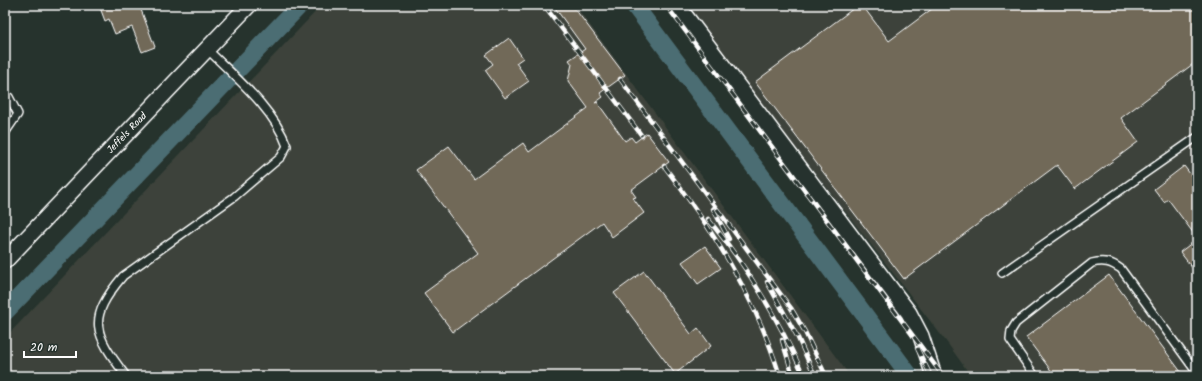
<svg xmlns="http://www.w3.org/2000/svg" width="1202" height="381" font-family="Kalam,sans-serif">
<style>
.built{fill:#3c433a}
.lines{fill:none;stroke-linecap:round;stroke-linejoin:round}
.canal{stroke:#4c6d73;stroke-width:18}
.building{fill:#716959;stroke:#fff}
.lane-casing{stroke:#fff;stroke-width:10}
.street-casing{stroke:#fff;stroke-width:18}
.lane{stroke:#26332d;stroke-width:7}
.street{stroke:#26332d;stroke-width:15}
.rail-casing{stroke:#fff;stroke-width:4.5}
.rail{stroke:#26332d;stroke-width:3;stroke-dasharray:9;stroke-linecap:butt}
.labels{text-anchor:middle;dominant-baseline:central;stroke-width:3.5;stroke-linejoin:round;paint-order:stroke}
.street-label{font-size:10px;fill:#fff;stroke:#26332d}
</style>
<rect width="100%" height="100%" fill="#26332d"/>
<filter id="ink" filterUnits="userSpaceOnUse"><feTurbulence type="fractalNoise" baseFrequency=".025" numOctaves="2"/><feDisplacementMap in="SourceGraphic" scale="8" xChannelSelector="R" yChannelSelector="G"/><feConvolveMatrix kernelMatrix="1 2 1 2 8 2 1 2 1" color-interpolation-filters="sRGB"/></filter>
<g filter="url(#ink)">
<!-- built -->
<g class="built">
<path d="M 322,5 L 575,5 L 850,376 L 5,376 L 5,338 Z"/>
<path d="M 685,5 L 1197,5 L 1197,376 L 971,376 L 948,344 Z"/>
</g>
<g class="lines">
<!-- canal -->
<g class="canal">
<path d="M 634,5 L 910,376"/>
<path d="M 5,312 L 300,5"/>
</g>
</g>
<!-- building -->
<g class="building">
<path d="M 99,5 L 143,5 L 140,7 L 155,47 L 142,52 L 132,27 L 115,34 L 109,19 L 105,21 Z"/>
<path d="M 553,5 L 572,5 L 625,75 L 600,93 L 603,97 L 595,103 L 597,102 L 625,141 L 631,137 L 635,142 L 647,133 L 669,162 L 631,190 L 636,197 L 633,198 L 644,213 L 612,237 L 602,222 L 453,332 L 424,293 L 478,253 L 416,170 L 449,146 L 474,179 L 523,143 L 529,152 L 588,108 L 568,81 L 572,64 L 569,60 L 585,49 Z"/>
<path d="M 858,5 L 862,5 L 889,41 L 937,5 L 1197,5 L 1197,61 L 1121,118 L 1138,142 L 1075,189 L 1057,165 L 904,279 L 755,82 Z"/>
<path d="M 509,38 L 523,58 L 516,63 L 529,81 L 505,98 L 485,70 L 493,64 L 486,55 Z"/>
<path d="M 1184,166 L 1197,183 L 1197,238 L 1168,199 L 1164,202 L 1154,189 Z"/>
<path d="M 1197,239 L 1197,274 L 1180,252 Z"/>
<path d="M 705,246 L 721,268 L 698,284 L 682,262 Z"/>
<path d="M 644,271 L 691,334 L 698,328 L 711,346 L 675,374 L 614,293 Z"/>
<path d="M 1109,275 L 1184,376 L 1055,376 L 1026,337 Z"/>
</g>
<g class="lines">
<defs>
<g id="lane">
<path d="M 5,93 L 9,97 L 18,114 L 5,133"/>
<path d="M 1002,273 L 1197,137"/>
<path d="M 126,376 C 94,333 86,320 123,276 L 234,197 L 281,157 L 287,146 C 274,109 234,76 207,49"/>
<path d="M 1035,376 L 1010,340 L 1011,331 L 1016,323 L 1092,263 C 1104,260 1111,262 1121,269 L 1197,373"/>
</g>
<g id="street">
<path d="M 677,5 L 909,313 L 921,336 L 934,376"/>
<path d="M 5,261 L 249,5"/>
</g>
</defs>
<!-- lane casing -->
<use href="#lane" class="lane-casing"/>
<!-- street casing -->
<use href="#street" class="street-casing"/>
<!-- lane -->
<use href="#lane" class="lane"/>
<!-- street -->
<use href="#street" class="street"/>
<defs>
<g id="rail">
<path d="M 544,5 L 642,136"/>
<path d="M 666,5 L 943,376"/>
<path d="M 620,79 L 791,308 L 805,332 L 826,376"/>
<path d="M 664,166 C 713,230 756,298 780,376"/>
<path d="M 713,209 L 729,239"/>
<path d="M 708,219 C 747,266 779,320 804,376"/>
<path d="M 767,282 L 798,338 L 815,376"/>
<path d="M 782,340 L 793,376"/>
<path d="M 917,348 L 931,376"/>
</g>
</defs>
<!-- rail casing -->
<use href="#rail" class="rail-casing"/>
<!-- rail -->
<use href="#rail" class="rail"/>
</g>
</g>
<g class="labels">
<!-- street labels -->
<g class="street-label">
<text transform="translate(127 133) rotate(-46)">Jeffels Road</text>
</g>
</g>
<!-- margin -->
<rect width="1202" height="381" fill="none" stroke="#26332d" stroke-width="20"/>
<rect x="10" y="10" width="1182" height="361" fill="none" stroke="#fff" stroke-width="1.5" filter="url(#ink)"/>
<!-- scale -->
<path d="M24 351v6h52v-6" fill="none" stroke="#ffffff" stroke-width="2"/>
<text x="30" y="351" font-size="12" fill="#ffffff" stroke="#26332d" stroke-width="3" paint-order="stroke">20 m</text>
</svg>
